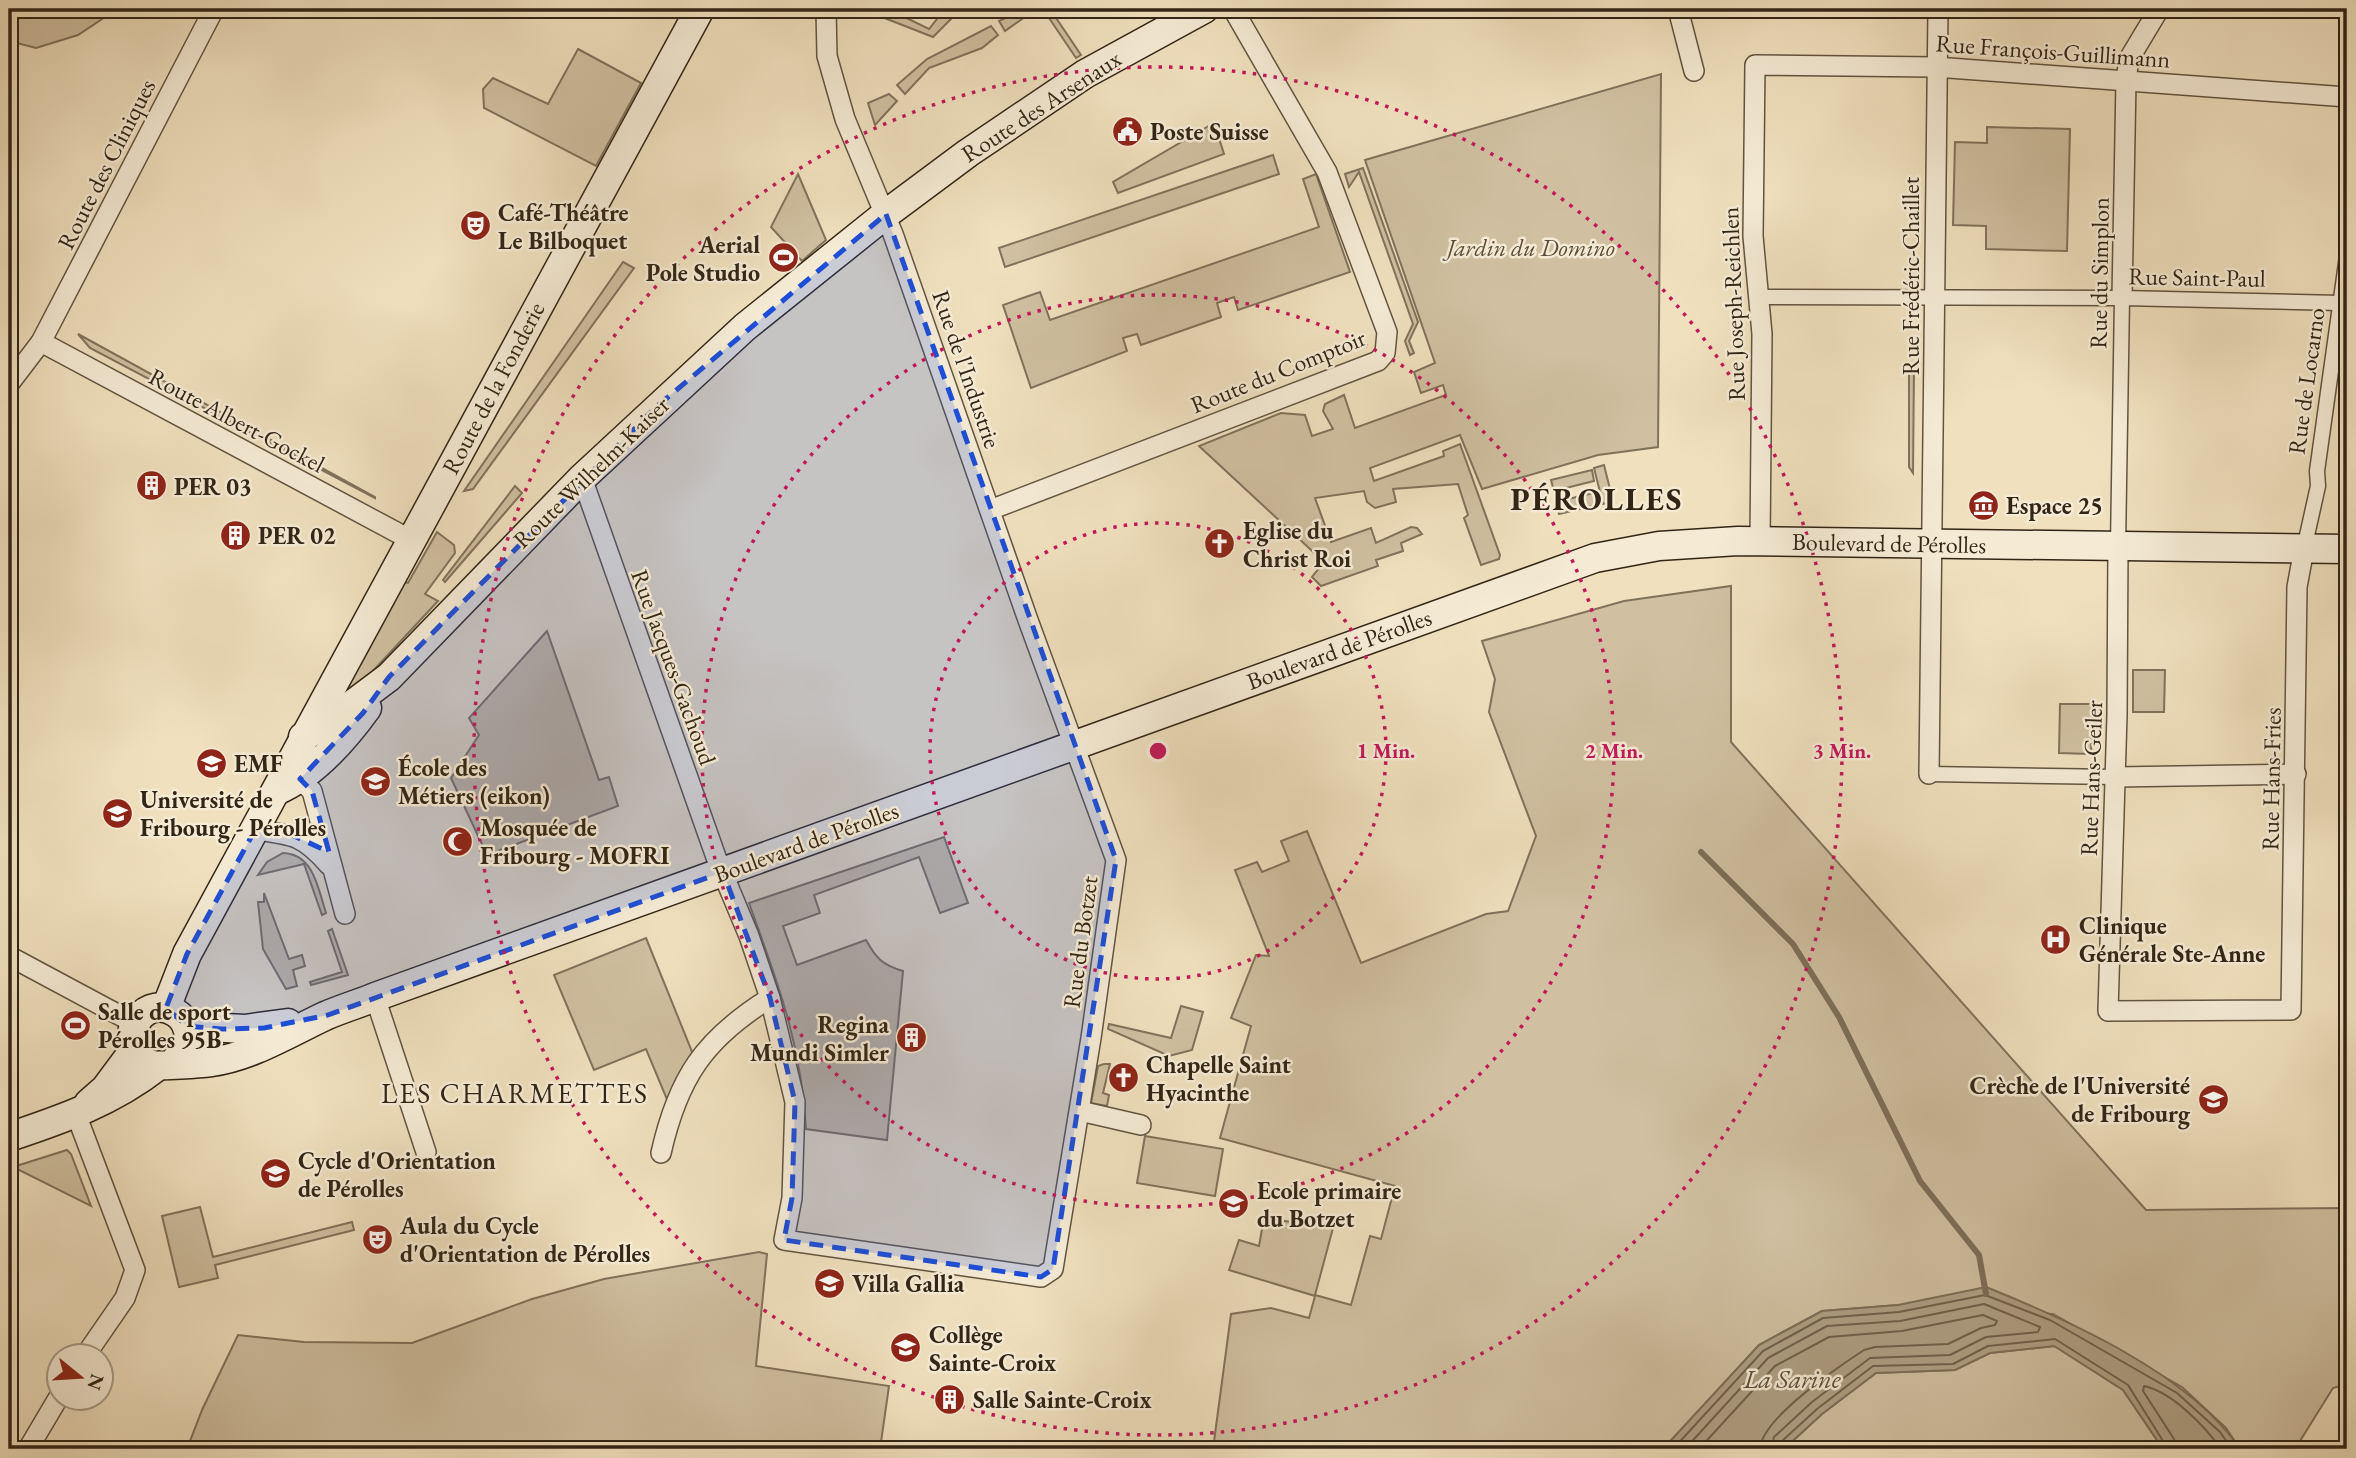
<svg xmlns="http://www.w3.org/2000/svg" width="2356" height="1458" font-family="'EB Garamond',serif">
<style>
.green{fill:#d0c0a1;stroke:#81725c;stroke-width:2}
.water{fill:#afa085;stroke:#7d6f59;stroke-width:2}
.lines{fill:none;stroke-linecap:round;stroke-linejoin:round}
.shore{stroke:#70624e;stroke-width:2}
.stream{stroke:#7d6f59;stroke-width:6}
.pedestrian-casing{stroke:#625440;stroke-width:17}
.minor-casing{stroke:#625440;stroke-width:22}
.secondary-casing{stroke:#322516;stroke-width:31}
.pedestrian{stroke:#f5ebd5;stroke-width:14}
.minor{stroke:#f5ebd5;stroke-width:19}
.secondary{stroke:#f5ebd5;stroke-width:28}
.marked{fill:#1d4ed8;fill-opacity:0.2;stroke:#1d4ed8;stroke-width:5;stroke-dasharray:14 9;stroke-linejoin:round}
.ring{fill:none;stroke:#c2185b;stroke-width:3.5;stroke-dasharray:3.5 7}
.labels{text-anchor:middle;dominant-baseline:central;stroke-width:5;stroke-linejoin:round;paint-order:stroke}
.street-label{font-size:24px;fill:#322516;stroke:#f5ebd5}
.poi-label{font-size:24px;font-weight:bold;fill:#322516;stroke:#f5ebd5;text-anchor:start}
.park-label{font-size:24px;font-style:italic;fill:#5a4c39;stroke:#f5ebd5}
.water-label{font-size:26px;font-style:italic;fill:#5e503d;stroke:#f5ebd5}
.quarter-label{font-size:28px;letter-spacing:2px;fill:#322516;stroke:#f5ebd5}
.district-label{font-size:32px;font-weight:bold;letter-spacing:2px;fill:#322516;stroke:#f5ebd5}
.centre{fill:#c2185b;stroke:#f5ebd5;stroke-width:3.5}
.ring-label{font-size:21px;text-anchor:middle;font-weight:bold;fill:#c2185b;stroke:#f5ebd5;stroke-width:5;stroke-linejoin:round;paint-order:stroke}
</style>
<rect width="100%" height="100%" fill="#f0e0be"/>
<filter id="stains"><feTurbulence type="fractalNoise" baseFrequency=".00286" numOctaves="4"/><feColorMatrix values="0 0 0 0 .2 0 0 0 0 .09 0 0 0 0 .02 0 0 0 .5 -.17"/></filter>
<radialGradient id="worn" r=".72"><stop offset=".6" stop-color="#630" stop-opacity="0"/><stop offset="1" stop-color="#630" stop-opacity=".3"/></radialGradient>
<!-- green -->
<g class="green">
<path d="M 9,9 L 117,9 L 78,35 L 36,48 L 9,41 Z"/>
<path d="M 888,9 L 929,29 L 945,9 L 957,13 L 933,37 L 864,10 Z"/>
<path d="M 1025,9 L 1029,14 L 1005,31 L 999,21 Z"/>
<path d="M 1043,9 L 1050,9 L 1081,55 L 1076,58 Z"/>
<path d="M 991,26 L 998,35 L 982,48 L 929,68 L 905,94 L 897,85 L 927,59 Z"/>
<path d="M 578,49 L 641,83 L 596,166 L 484,108 L 483,89 L 493,78 L 548,104 Z"/>
<path d="M 1661,74 L 1658,447 L 1598,455 L 1482,489 L 1460,435 L 1370,468 L 1374,481 L 1444,456 L 1443,451 L 1460,444 L 1500,555 L 1499,559 L 1481,565 L 1464,518 L 1468,515 L 1458,484 L 1393,489 L 1396,502 L 1375,508 L 1367,502 L 1364,491 L 1315,498 L 1331,542 L 1371,528 L 1376,543 L 1411,527 L 1417,528 L 1422,534 L 1401,543 L 1403,551 L 1376,560 L 1378,566 L 1321,586 L 1312,577 L 1324,562 L 1199,446 L 1281,413 L 1305,415 L 1312,436 L 1333,429 L 1323,411 L 1325,404 L 1344,395 L 1355,428 L 1446,395 L 1443,385 L 1421,393 L 1414,372 L 1435,363 L 1365,160 Z"/>
<path d="M 889,94 L 897,101 L 875,125 L 868,103 Z"/>
<path d="M 1214,123 L 1224,154 L 1118,193 L 1113,182 Z"/>
<path d="M 1987,127 L 2070,129 L 2067,251 L 1986,249 L 1986,226 L 1953,225 L 1955,142 L 1987,143 Z"/>
<path d="M 1273,155 L 1279,174 L 1005,267 L 999,248 Z"/>
<path d="M 1363,168 L 1418,322 L 1409,341 L 1414,353 L 1410,355 L 1405,341 L 1413,324 L 1359,172 L 1349,187 L 1345,174 Z"/>
<path d="M 798,174 L 826,240 L 802,261 L 771,227 Z"/>
<path d="M 1316,174 L 1350,272 L 1238,310 L 1234,297 L 1217,303 L 1221,317 L 1141,345 L 1137,334 L 1123,338 L 1127,351 L 1031,388 L 1003,305 L 1040,292 L 1050,320 L 1319,227 L 1303,179 Z"/>
<path d="M 623,262 L 634,268 L 473,489 L 464,491 Z"/>
<path d="M 78,334 L 375,497 L 375,498 L 90,348 Z"/>
<path d="M 1909,366 L 1914,366 L 1913,473 L 1909,467 Z"/>
<path d="M 1604,465 L 1613,501 L 1603,504 L 1594,468 Z"/>
<path d="M 1592,470 L 1594,481 L 1554,491 L 1551,480 Z"/>
<path d="M 515,486 L 522,493 L 445,582 L 443,580 Z"/>
<path d="M 1597,492 L 1600,504 L 1559,514 L 1556,502 Z"/>
<path d="M 437,532 L 454,545 L 455,553 L 425,594 L 438,601 L 345,701 L 340,699 L 403,582 L 408,583 Z"/>
<path d="M 1731,586 L 1731,742 L 2146,1210 L 2347,1208 L 2347,1384 L 2333,1388 L 2295,1449 L 2240,1449 L 2226,1428 L 2182,1387 L 2053,1314 L 1898,1305 L 1822,1311 L 1759,1345 L 1663,1449 L 1213,1449 L 1231,1314 L 1271,1308 L 1309,1318 L 1315,1296 L 1229,1270 L 1239,1240 L 1259,1246 L 1264,1218 L 1333,1228 L 1315,1295 L 1351,1305 L 1370,1236 L 1381,1239 L 1395,1186 L 1220,1138 L 1251,1026 L 1231,1018 L 1256,955 L 1269,956 L 1235,870 L 1257,862 L 1262,872 L 1289,861 L 1281,841 L 1307,831 L 1361,963 L 1486,914 L 1508,911 L 1536,836 L 1489,712 L 1495,679 L 1482,641 L 1624,601 Z"/>
<path d="M 547,631 L 599,780 L 609,777 L 618,806 L 487,855 L 451,778 L 479,735 L 469,718 Z"/>
<path d="M 2133,670 L 2165,670 L 2164,712 L 2133,712 Z"/>
<path d="M 2060,704 L 2092,704 L 2091,754 L 2059,753 Z"/>
<path d="M 944,837 L 968,903 L 940,913 L 919,857 L 814,895 L 820,913 L 783,926 L 797,965 L 866,940 C 876,958 882,965 903,971 L 887,1140 L 806,1129 C 801,1042 778,984 749,903 Z"/>
<path d="M 283,853 C 314,854 318,889 326,913 L 322,915 L 304,864 L 258,875 L 267,862 Z"/>
<path d="M 264,893 L 289,959 L 302,955 L 305,966 L 293,970 L 297,986 L 286,989 L 263,949 L 258,902 L 264,902 Z"/>
<path d="M 332,929 L 348,975 L 311,985 L 310,982 L 342,972 L 328,931 Z"/>
<path d="M 646,938 L 697,1064 L 671,1109 L 646,1049 L 594,1070 L 554,975 Z"/>
<path d="M 1181,1006 L 1203,1012 L 1192,1050 L 1169,1056 L 1108,1029 L 1109,1024 L 1171,1038 Z"/>
<path d="M 1104,1064 L 1110,1064 L 1103,1093 L 1109,1095 L 1107,1106 L 1091,1103 L 1098,1066 Z"/>
<path d="M 1145,1136 L 1223,1149 L 1215,1196 L 1137,1183 Z"/>
<path d="M 67,1150 L 71,1154 L 91,1206 L 13,1167 Z"/>
<path d="M 200,1207 L 213,1257 L 352,1222 L 354,1230 L 215,1265 L 218,1278 L 179,1287 L 162,1216 Z"/>
<path d="M 759,1252 L 767,1254 L 756,1366 L 889,1386 L 880,1449 L 187,1449 L 202,1410 L 238,1335 L 304,1342 L 412,1343 L 532,1299 L 604,1279 Z"/>
<path d="M 2055,1346 L 2123,1390 L 2163,1449 L 1784,1449 L 1822,1414 L 1876,1373 L 1955,1370 L 1990,1353 Z"/>
</g>
<!-- water -->
<path class="water" d="M 1986,1287 C 2068,1320 2190,1374 2240,1449 L 2163,1449 L 2123,1390 L 2054,1346 L 1990,1353 L 1955,1370 L 1876,1373 L 1822,1414 L 1784,1449 L 1663,1449 L 1759,1345 L 1822,1311 L 1898,1305 Z"/>
<g class="lines">
<!-- shore -->
<g class="shore">
<path d="M 1673,1449 L 1763,1351 L 1823,1318 L 1899,1312 L 1985,1295 L 2050,1320 L 2177,1393 L 2220,1432 L 2232,1449"/>
<path d="M 1685,1449 L 1768,1358 L 1827,1326 L 1900,1321 L 1984,1304 L 2040,1327 L 2038,1332 L 1986,1337 L 1950,1355 L 1870,1358 L 1812,1402 L 1774,1437 L 1771,1449"/>
<path d="M 1699,1449 L 1775,1366 L 1829,1337 L 1902,1331 L 1983,1315 L 1997,1321 L 1995,1325 L 1981,1328 L 1948,1344 L 1875,1347 L 1864,1350 C 1838,1367 1761,1419 1760,1449"/>
<path d="M 1779,1449 L 1782,1441 L 1817,1409 L 1873,1366 L 1953,1364 L 1988,1346 L 2055,1339 L 2128,1385 L 2168,1449"/>
<path d="M 2177,1449 L 2174,1439 L 2143,1391 L 2144,1386 C 2172,1392 2205,1426 2221,1449"/>
</g>
<!-- stream -->
<path class="stream" d="M 1701,852 L 1793,944 L 1839,1017 L 1920,1181 L 1979,1255 L 1986,1294"/>
<defs>
<g id="pedestrian">
<path d="M 1758,297 L 2122,298 L 2340,303"/>
<path d="M 2118,546 L 2122,298"/>
<path d="M 2304,549 L 2318,486 L 2317,471 L 2347,256"/>
<path d="M 1929,774 L 2116,777"/>
</g>
<g id="minor">
<path d="M 1678,9 L 1694,71"/>
<path d="M 2122,298 L 2126,80 L 2129,59 L 2159,9"/>
<path d="M 41,342 L 411,540"/>
<path d="M 9,384 L 41,342 L 214,9"/>
<path d="M 582,478 L 716,857 L 749,936 L 770,998 L 795,1102 L 792,1198 L 784,1240 L 1041,1277 L 1053,1269 L 1091,1038 L 1116,860 L 1028,620 L 893,234 L 845,119 L 827,56 L 826,9"/>
<path d="M 990,510 L 1378,361 L 1385,353 L 1387,332 L 1327,172 L 1233,9"/>
<path d="M 1760,541 L 1762,334 L 1753,236 L 1755,65 L 1935,67 L 2347,97"/>
<path d="M 2118,546 L 2117,715 L 2108,1011 L 2291,1010 L 2297,587 L 2304,549"/>
<path d="M 291,771 L 312,791 L 345,914"/>
<path d="M 1929,774 L 1938,9"/>
<path d="M 2116,777 L 2296,774"/>
<path d="M 255,830 C 293,835 303,835 329,865"/>
<path d="M 9,956 L 134,1023"/>
<path d="M 375,997 L 426,1152"/>
<path d="M 1080,1111 L 1141,1125"/>
<path d="M 76,1114 L 135,1270 L 125,1298 L 85,1356"/>
<path d="M 661,1153 C 678,1078 704,1039 770,998"/>
<path d="M 28,1449 L 60,1395"/>
</g>
<g id="secondary">
<path d="M 303,737 L 329,722 L 389,677 L 582,478 L 745,327 L 886,214 L 968,153 L 1085,74 L 1204,9"/>
<path d="M 276,791 C 313,775 344,740 367,708"/>
<path d="M 166,1008 L 187,954 L 700,9"/>
<path d="M 187,1026 L 245,1029 L 288,1023"/>
<path d="M 174,1062 L 188,1046 C 190,1033 187,1020 176,1013 C 139,988 110,1054 153,1065 C 157,1067 203,1063 211,1062 C 250,1057 289,1033 325,1016 C 341,1009 358,1004 375,997 L 1595,558 L 1659,546 L 1738,541 L 2347,549"/>
<path d="M 89,1103 L 105,1089 L 134,1050"/>
<path d="M 9,1137 C 63,1119 112,1102 158,1066"/>
</g>
</defs>
<!-- pedestrian casing -->
<use href="#pedestrian" class="pedestrian-casing"/>
<!-- minor casing -->
<use href="#minor" class="minor-casing"/>
<!-- secondary casing -->
<use href="#secondary" class="secondary-casing"/>
<!-- pedestrian -->
<use href="#pedestrian" class="pedestrian"/>
<!-- minor -->
<use href="#minor" class="minor"/>
<!-- secondary -->
<use href="#secondary" class="secondary"/>
</g>
<!-- marked area -->
<path class="marked" d="M 886,214 L 1116,860 L 1053,1269 L 1041,1277 L 784,1240 L 792,1198 L 795,1102 L 770,998 L 723,872 L 328,1015 L 264,1028 L 221,1029 L 187,1026 L 166,1008 L 187,954 L 255,830 L 292,835 L 329,852 L 312,791 L 300,779 L 363,713 L 389,677 L 655,408 Z"/>
<!-- distance rings -->
<g class="ring">
<circle cx="1158" cy="751" r="228"/>
<circle cx="1158" cy="751" r="456"/>
<circle cx="1158" cy="751" r="684"/>
</g>
<!-- icons -->
<defs>
<symbol id="civic-disc" viewBox="-11 -11 22 22"><circle r="9.5" fill="#8f2418" stroke="#f5ebd5"/><path d="M-.6-6.5H3V-4.5H.6V-3L4-1V1h2V6H-6V1h2V-1L-.6-3ZM-1.2 2.5V6h2.4V2.5Z" fill="#fff"/></symbol>
<symbol id="theatre-disc" viewBox="-11 -11 22 22"><circle r="9.5" fill="#8f2418" stroke="#f5ebd5"/><path d="M-5-5.5Q0-4 5-5.5V0Q5 5 0 6Q-5 5-5 0ZM-3.3-2.5H-1v1.5H-3.3ZM1-2.5H3.3v1.5H1ZM-2.8 1Q0 5.5 2.8 1Z" fill="#fff"/></symbol>
<symbol id="stadium-disc" viewBox="-11 -11 22 22"><circle r="9.5" fill="#8f2418" stroke="#f5ebd5"/><path d="M0-5a6.5 5 0 1 0 0 10a6.5 5 0 1 0 0-10ZM-3.5-1.8h7v3.6h-7Z" fill="#fff"/></symbol>
<symbol id="building-disc" viewBox="-11 -11 22 22"><circle r="9.5" fill="#8f2418" stroke="#f5ebd5"/><path d="M-4-6H4V6H1V3H-1V6H-4ZM-2.5-4.3h1.7v1.8h-1.7ZM.8-4.3h1.7v1.8H.8ZM-2.5-1h1.7V.8h-1.7ZM.8-1h1.7V.8H.8Z" fill="#fff"/></symbol>
<symbol id="museum-disc" viewBox="-11 -11 22 22"><circle r="9.5" fill="#8f2418" stroke="#f5ebd5"/><path d="M0-6L6-3V-2H-6V-3ZM-5-1h2V3h-2ZM-1-1h2V3h-2ZM3-1h2V3H3ZM-6 4H6V6H-6Z" fill="#fff"/></symbol>
<symbol id="church-disc" viewBox="-11 -11 22 22"><circle r="9.5" fill="#8f2418" stroke="#f5ebd5"/><path d="M-1.2-6h2.4v3.5h3.3v2.4h-3.3V6h-2.4V-.1h-3.3v-2.4h3.3Z" fill="#fff"/></symbol>
<symbol id="university-disc" viewBox="-11 -11 22 22"><circle r="9.5" fill="#8f2418" stroke="#f5ebd5"/><path d="M0-5L7-2L0 1L-7-2ZM-4 1L0 2.5L4 1V4Q0 6-4 4Z" fill="#fff"/></symbol>
<symbol id="mosque-disc" viewBox="-11 -11 22 22"><circle r="9.5" fill="#8f2418" stroke="#f5ebd5"/><path d="M3.5-4.9A6 6 0 1 0 3.5 4.9A5 5 0 1 1 3.5-4.9Z" fill="#fff"/></symbol>
<symbol id="hospital-disc" viewBox="-11 -11 22 22"><circle r="9.5" fill="#8f2418" stroke="#f5ebd5"/><path d="M-5-5h3v3.5h4V-5h3V5h-3V1.5h-4V5h-3Z" fill="#fff"/></symbol>
<symbol id="school-disc" viewBox="-11 -11 22 22"><circle r="9.5" fill="#8f2418" stroke="#f5ebd5"/><path d="M0-5L7-2L0 1L-7-2ZM-4 1L0 2.5L4 1V4Q0 6-4 4Z" fill="#fff"/></symbol>
</defs>
<g fill-rule="evenodd">
<use href="#civic-disc" x="1110" y="114" width="35" height="35"/>
<use href="#theatre-disc" x="458" y="208" width="35" height="35"/>
<use href="#stadium-disc" x="766" y="240" width="35" height="35"/>
<use href="#building-disc" x="134" y="468" width="35" height="35"/>
<use href="#museum-disc" x="1966" y="488" width="35" height="35"/>
<use href="#building-disc" x="218" y="518" width="35" height="35"/>
<use href="#church-disc" x="1202" y="526" width="35" height="35"/>
<use href="#university-disc" x="194" y="746" width="35" height="35"/>
<use href="#university-disc" x="358" y="764" width="35" height="35"/>
<use href="#university-disc" x="100" y="796" width="35" height="35"/>
<use href="#mosque-disc" x="440" y="824" width="35" height="35"/>
<use href="#hospital-disc" x="2038" y="922" width="35" height="35"/>
<use href="#stadium-disc" x="58" y="1008" width="35" height="35"/>
<use href="#building-disc" x="894" y="1020" width="35" height="35"/>
<use href="#church-disc" x="1106" y="1060" width="35" height="35"/>
<use href="#school-disc" x="2196" y="1082" width="35" height="35"/>
<use href="#school-disc" x="258" y="1156" width="35" height="35"/>
<use href="#school-disc" x="1216" y="1186" width="35" height="35"/>
<use href="#theatre-disc" x="360" y="1222" width="35" height="35"/>
<use href="#university-disc" x="812" y="1266" width="35" height="35"/>
<use href="#university-disc" x="888" y="1330" width="35" height="35"/>
<use href="#building-disc" x="932" y="1382" width="35" height="35"/>
</g>
<g class="labels">
<!-- street labels -->
<g class="street-label">
<text transform="translate(2053 51) rotate(4)">Rue François-Guillimann</text>
<text transform="translate(1041 106) rotate(-33)">Route des Arsenaux</text>
<text transform="translate(106 164) rotate(-63)">Route des Cliniques</text>
<text transform="translate(2099 273) rotate(-89)">Rue du Simplon</text>
<text transform="translate(1910 276) rotate(-90)">Rue Frédéric-Chaillet</text>
<text transform="translate(2197 277) rotate(1)">Rue Saint-Paul</text>
<text transform="translate(1733 304) rotate(-92)">Rue Joseph-Reichlen</text>
<text transform="translate(967 369) rotate(71)">Rue de l'Industrie</text>
<text transform="translate(1278 371) rotate(-22)">Route du Comptoir</text>
<text transform="translate(2306 381) rotate(-82)">Rue de Locarno</text>
<text transform="translate(493 388) rotate(-62)">Route de la Fonderie</text>
<text transform="translate(237 420) rotate(28)">Route Albert-Gockel</text>
<text transform="translate(591 472) rotate(-44)">Route Wilhelm-Kaiser</text>
<text transform="translate(1889 543) rotate(1)">Boulevard de Pérolles</text>
<text transform="translate(1339 649) rotate(-20)">Boulevard de Pérolles</text>
<text transform="translate(674 667) rotate(70)">Rue Jacques-Gachoud</text>
<text transform="translate(2091 778) rotate(-88)">Rue Hans-Geiler</text>
<text transform="translate(2271 779) rotate(-89)">Rue Hans-Fries</text>
<text transform="translate(806 842) rotate(-20)">Boulevard de Pérolles</text>
<text transform="translate(1080 942) rotate(-82)">Rue du Botzet</text>
</g>
<!-- poi labels -->
<g class="poi-label">
<text x="1150" y="131">Poste Suisse</text>
<text x="498" y="212">Café-Théâtre<tspan x="498" dy="28">Le Bilboquet</tspan></text>
<text x="760" y="244" text-anchor="end">Aerial<tspan x="760" dy="28">Pole Studio</tspan></text>
<text x="174" y="486">PER 03</text>
<text x="2006" y="505">Espace 25</text>
<text x="1243" y="530">Eglise du<tspan x="1243" dy="28">Christ Roi</tspan></text>
<text x="258" y="535">PER 02</text>
<text x="234" y="763">EMF</text>
<text x="398" y="767">École des<tspan x="398" dy="28">Métiers (eikon)</tspan></text>
<text x="140" y="799">Université de<tspan x="140" dy="28">Fribourg - Pérolles</tspan></text>
<text x="480" y="827">Mosquée de<tspan x="480" dy="28">Fribourg - MOFRI</tspan></text>
<text x="2079" y="925">Clinique<tspan x="2079" dy="28">Générale Ste-Anne</tspan></text>
<text x="98" y="1011">Salle de sport<tspan x="98" dy="28">Pérolles 95B</tspan></text>
<text x="889" y="1024" text-anchor="end">Regina<tspan x="889" dy="28">Mundi Simler</tspan></text>
<text x="1146" y="1064">Chapelle Saint<tspan x="1146" dy="28">Hyacinthe</tspan></text>
<text x="2190" y="1085" text-anchor="end">Crèche de l'Université<tspan x="2190" dy="28">de Fribourg</tspan></text>
<text x="298" y="1160">Cycle d'Orientation<tspan x="298" dy="28">de Pérolles</tspan></text>
<text x="1257" y="1190">Ecole primaire<tspan x="1257" dy="28">du Botzet</tspan></text>
<text x="400" y="1225">Aula du Cycle<tspan x="400" dy="28">d'Orientation de Pérolles</tspan></text>
<text x="852" y="1283">Villa Gallia</text>
<text x="929" y="1334">Collège<tspan x="929" dy="28">Sainte-Croix</tspan></text>
<text x="973" y="1399">Salle Sainte-Croix</text>
</g>
<!-- park labels -->
<g class="park-label">
<text x="1531" y="247">Jardin du Domino</text>
</g>
<!-- water labels -->
<g class="water-label">
<text x="1792" y="1379">La Sarine</text>
</g>
<!-- quarter labels -->
<g class="quarter-label">
<text x="515" y="1093">LES CHARMETTES</text>
</g>
<!-- district labels -->
<g class="district-label">
<text x="1597" y="499">PÉROLLES</text>
</g>
</g>
<circle cx="1158" cy="751" r="10" class="centre"/>
<g class="ring-label">
<text x="1386" y="758">1 Min.</text>
<text x="1614" y="758">2 Min.</text>
<text x="1842" y="758">3 Min.</text>
</g>
<!-- margin -->
<rect width="2356" height="1458" fill="none" stroke="#f0e0be" stroke-width="35"/>
<rect x="10" y="10" width="2335" height="1437" fill="none" stroke="#322516" stroke-width="3.5"/>
<rect x="18" y="18" width="2321" height="1423" fill="none" stroke="#322516" stroke-width="2"/>
<!-- north arrow -->
<g transform="translate(80 1377) rotate(108)"><circle r="33" fill="#f5ebd5" stroke="#a79c89" stroke-width="2"/>
<path d="M0-5L12 26L0 18L-12 26Z" fill="#8f2418"/>
<text y="-10" font-size="19" font-weight="bold" text-anchor="middle" fill="#322516">N</text>
</g>
<rect width="100%" height="100%" filter="url(#stains)"/>
<rect width="100%" height="100%" fill="url(#worn)"/>
</svg>
